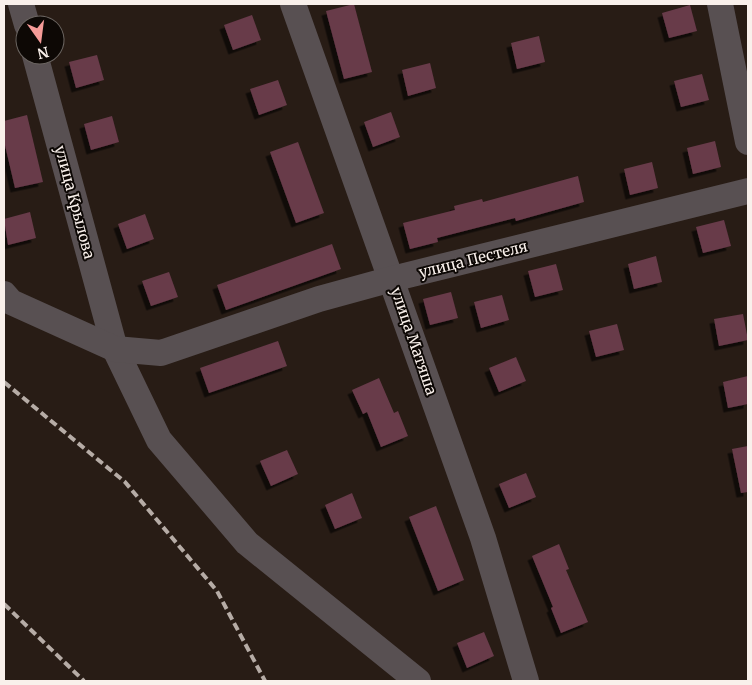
<svg xmlns="http://www.w3.org/2000/svg" width="752" height="685" font-family="Merriweather,serif">
<style>
.building{fill:#683a4a;filter:url(#shadow)}
.lines{fill:none;stroke-linecap:round;stroke-linejoin:round}
.minor{stroke:#585052;stroke-width:26}
.rail{stroke:#b6aca6;stroke-width:4;stroke-dasharray:8 4;stroke-linecap:butt}
.labels{text-anchor:middle;dominant-baseline:central;stroke-width:4;stroke-linejoin:round;paint-order:stroke}
.street-label{font-size:15px;fill:#f9f0eb;stroke:#0d0805}
</style>
<defs>
<filter id="shadow"><feDropShadow dx="-4.5" dy="4.5" stdDeviation="0" flood-color="#0009"/></filter>
</defs>
<rect width="100%" height="100%" fill="#281c15"/>
<!-- building -->
<g class="building">
<path d="M 354,4 L 372,72 L 344,79 L 326,11 Z"/>
<path d="M 690,5 L 697,31 L 669,38 L 662,13 Z"/>
<path d="M 252,15 L 261,40 L 233,50 L 224,25 Z"/>
<path d="M 539,36 L 545,62 L 517,69 L 511,43 Z"/>
<path d="M 97,55 L 104,80 L 76,88 L 69,62 Z"/>
<path d="M 430,63 L 436,88 L 408,96 L 402,70 Z"/>
<path d="M 702,74 L 709,100 L 681,107 L 674,81 Z"/>
<path d="M 278,80 L 287,105 L 259,115 L 250,89 Z"/>
<path d="M 391,112 L 400,137 L 373,147 L 364,122 Z"/>
<path d="M 27,115 L 43,182 L 15,188 L 4,141 L 4,121 Z"/>
<path d="M 112,116 L 119,142 L 91,150 L 84,124 Z"/>
<path d="M 715,141 L 721,167 L 693,174 L 687,148 Z"/>
<path d="M 298,142 L 324,213 L 296,223 L 270,152 Z"/>
<path d="M 652,162 L 658,188 L 630,195 L 624,169 Z"/>
<path d="M 578,176 L 584,202 L 516,221 L 515,218 L 437,238 L 438,242 L 410,249 L 403,223 L 455,210 L 454,206 L 482,199 L 483,202 Z"/>
<path d="M 30,212 L 36,238 L 8,245 L 4,219 Z"/>
<path d="M 145,214 L 154,239 L 127,249 L 118,224 Z"/>
<path d="M 724,220 L 731,246 L 703,253 L 696,227 Z"/>
<path d="M 332,244 L 341,269 L 226,310 L 217,285 Z"/>
<path d="M 656,256 L 662,282 L 634,289 L 628,264 Z"/>
<path d="M 556,264 L 563,290 L 535,297 L 528,271 Z"/>
<path d="M 169,272 L 178,297 L 151,306 L 142,281 Z"/>
<path d="M 451,292 L 458,318 L 430,325 L 423,299 Z"/>
<path d="M 502,295 L 509,320 L 481,328 L 474,302 Z"/>
<path d="M 743,314 L 748,340 L 719,346 L 714,319 Z"/>
<path d="M 617,324 L 624,350 L 596,357 L 589,331 Z"/>
<path d="M 278,341 L 287,366 L 209,393 L 200,368 Z"/>
<path d="M 516,357 L 526,381 L 499,392 L 489,368 Z"/>
<path d="M 748,376 L 748,404 L 728,408 L 723,382 Z"/>
<path d="M 379,378 L 394,413 L 398,411 L 408,436 L 381,447 L 367,412 L 363,414 L 352,390 Z"/>
<path d="M 748,446 L 748,492 L 741,493 L 732,449 Z"/>
<path d="M 287,450 L 298,474 L 271,486 L 260,461 Z"/>
<path d="M 526,473 L 536,497 L 509,508 L 499,484 Z"/>
<path d="M 352,493 L 362,518 L 335,529 L 325,505 Z"/>
<path d="M 436,506 L 464,580 L 438,591 L 409,517 Z"/>
<path d="M 559,544 L 569,569 L 566,570 L 588,622 L 561,633 L 551,608 L 553,607 L 532,556 Z"/>
<path d="M 484,632 L 494,656 L 467,668 L 457,643 Z"/>
</g>
<g class="lines">
<!-- minor -->
<g class="minor">
<path d="M 21,4 L 27,25"/>
<path d="M 293,4 L 483,538 L 526,681"/>
<path d="M 720,4 L 748,142"/>
<path d="M 35,55 L 115,349 L 159,440 L 247,543 L 418,681"/>
<path d="M 4,294 L 11,302 L 115,349 L 161,353 L 319,299 L 392,279 L 748,191"/>
</g>
<!-- rail -->
<g class="rail">
<path d="M 4,382 L 125,482 L 217,591 L 265,681"/>
<path d="M 4,604 L 84,681"/>
</g>
</g>
<g class="labels">
<!-- street labels -->
<g class="street-label">
<text transform="translate(75 202) rotate(75)">улица Крылова</text>
<text transform="translate(473 259) rotate(-14)">улица Пестеля</text>
<text transform="translate(414 341) rotate(71)">улица Матяша</text>
</g>
</g>
<!-- border -->
<rect width="752" height="685" fill="none" stroke="#f9f0eb" stroke-width="10"/>
<!-- north arrow -->
<g transform="translate(40 40) rotate(166)"><circle r="24" fill="#0d0805" stroke="#6b6561"/>
<path d="M0-4L9 19L0 12L-9 19Z" fill="#f59b98"/>
<text y="-8" font-size="14" font-weight="bold" text-anchor="middle" fill="#f9f0eb">N</text>
</g>
</svg>
